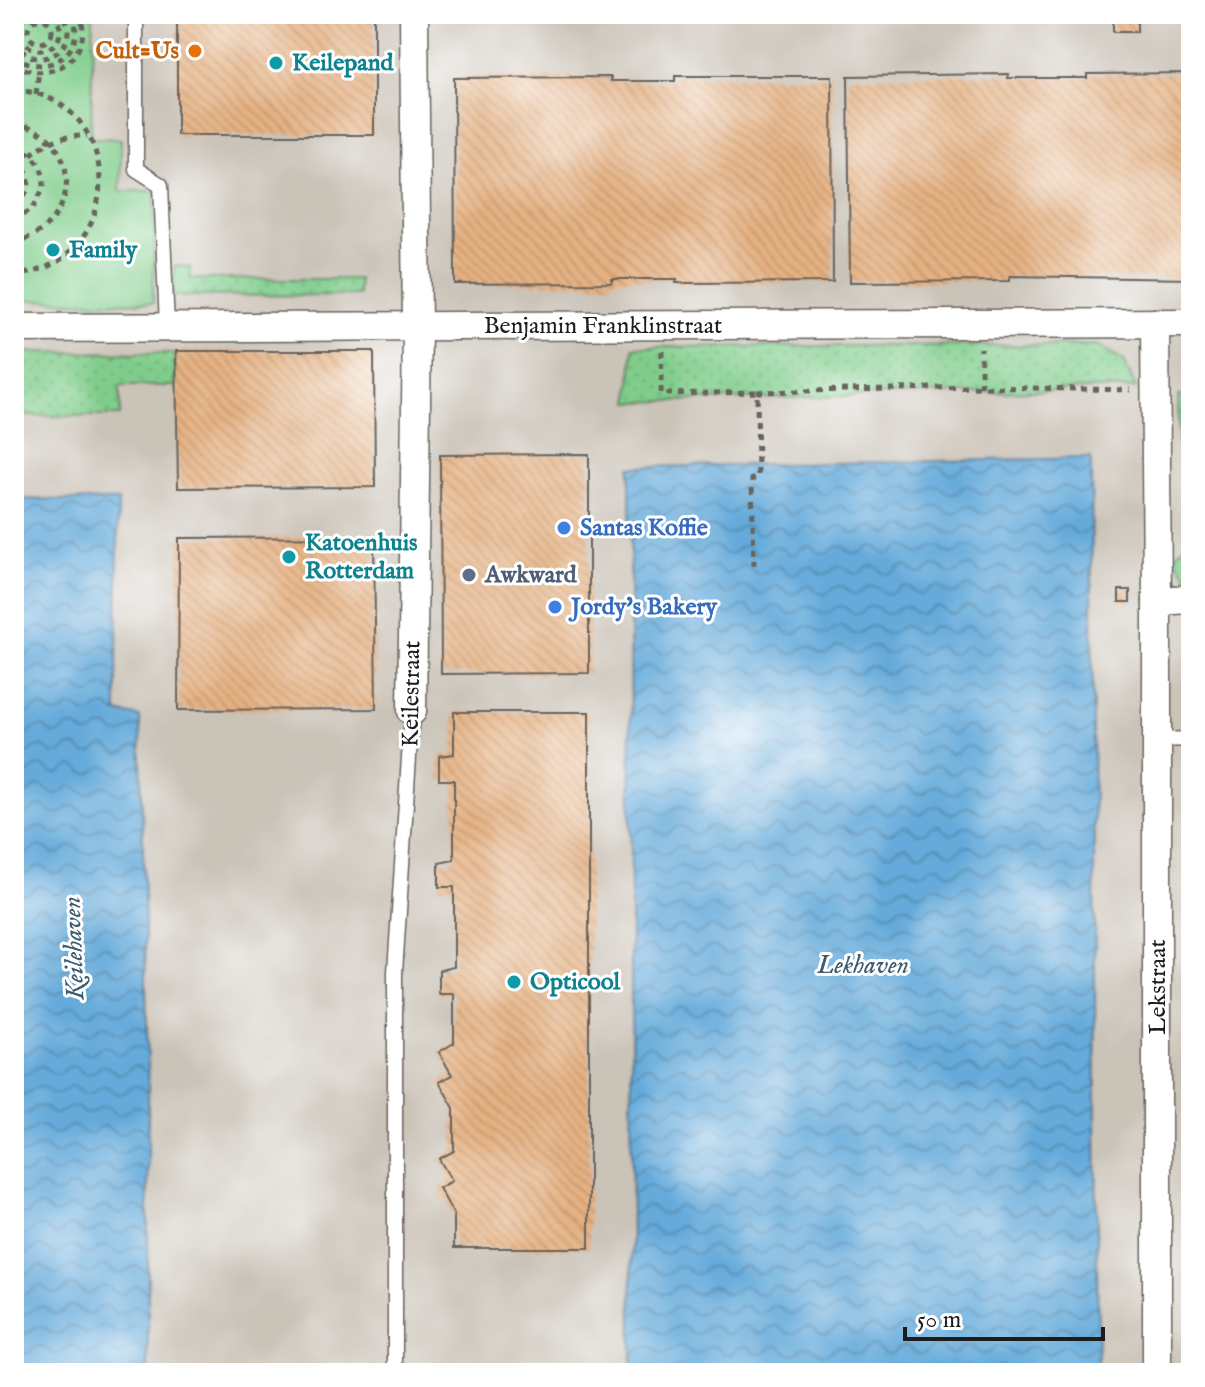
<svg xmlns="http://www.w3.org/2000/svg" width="1205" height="1387" font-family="'IM FELL English',serif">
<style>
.industrial{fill:#cac3b8}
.grass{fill:url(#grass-dots);stroke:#4e7454;stroke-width:2}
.garden{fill:#80cd8b;stroke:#4e7454;stroke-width:2}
.water{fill:url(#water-waves);stroke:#40637b;stroke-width:2}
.building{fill:url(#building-back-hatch)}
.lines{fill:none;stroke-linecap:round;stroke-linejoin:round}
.lane-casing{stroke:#68645d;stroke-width:17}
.street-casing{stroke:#68645d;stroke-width:31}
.path{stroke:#68645d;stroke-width:5;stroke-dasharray:6 6;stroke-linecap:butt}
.lane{stroke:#fff;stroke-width:14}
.street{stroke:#fff;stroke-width:28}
.food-dot{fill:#e8710a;stroke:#fff;stroke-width:3}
.culture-dot{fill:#0f9aa8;stroke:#fff;stroke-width:3}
.shop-dot{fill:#3f7fe0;stroke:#fff;stroke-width:3}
.service-dot{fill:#5c6f8a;stroke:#fff;stroke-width:3}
.labels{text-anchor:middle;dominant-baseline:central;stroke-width:6;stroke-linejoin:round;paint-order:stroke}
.food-label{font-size:24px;font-weight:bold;fill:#c56008;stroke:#fff;text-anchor:end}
.culture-label{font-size:24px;font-weight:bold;fill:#0d838f;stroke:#fff;text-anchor:start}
.street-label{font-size:24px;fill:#1c1c1c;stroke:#fff}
.shop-label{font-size:24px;font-weight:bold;fill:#366cbe;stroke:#fff;text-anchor:start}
.service-label{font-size:24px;font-weight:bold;fill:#4e5e75;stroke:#fff;text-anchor:start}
.water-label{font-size:26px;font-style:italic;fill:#3d5c71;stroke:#fff}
</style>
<defs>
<pattern id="grass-dots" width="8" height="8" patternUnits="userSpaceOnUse" patternTransform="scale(2)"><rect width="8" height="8" fill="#80cd8b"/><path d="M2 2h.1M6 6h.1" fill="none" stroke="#6eaf77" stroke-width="1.8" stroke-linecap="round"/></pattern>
<pattern id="water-waves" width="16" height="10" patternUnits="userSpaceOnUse" patternTransform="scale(2)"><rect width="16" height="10" fill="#65aada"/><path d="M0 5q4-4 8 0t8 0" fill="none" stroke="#528ab0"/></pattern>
<pattern id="building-back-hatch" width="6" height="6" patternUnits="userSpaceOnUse" patternTransform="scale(2)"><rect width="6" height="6" fill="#e5b182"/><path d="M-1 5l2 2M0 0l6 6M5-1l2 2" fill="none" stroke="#c49870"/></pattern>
</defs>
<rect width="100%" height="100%" fill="#fff"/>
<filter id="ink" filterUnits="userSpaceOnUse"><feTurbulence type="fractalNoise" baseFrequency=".0125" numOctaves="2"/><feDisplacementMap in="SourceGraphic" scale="16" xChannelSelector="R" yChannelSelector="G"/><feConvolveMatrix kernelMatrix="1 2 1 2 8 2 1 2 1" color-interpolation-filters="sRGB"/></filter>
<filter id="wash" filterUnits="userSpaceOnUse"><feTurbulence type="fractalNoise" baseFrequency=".006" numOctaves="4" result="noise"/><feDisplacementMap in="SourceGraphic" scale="32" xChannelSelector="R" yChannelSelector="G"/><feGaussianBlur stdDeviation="1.8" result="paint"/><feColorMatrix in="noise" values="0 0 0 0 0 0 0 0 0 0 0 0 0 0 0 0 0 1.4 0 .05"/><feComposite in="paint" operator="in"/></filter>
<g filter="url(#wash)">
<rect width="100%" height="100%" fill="#f4ead5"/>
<!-- industrial -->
<rect class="industrial" x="14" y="14" width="1177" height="1359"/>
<!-- grass -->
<g class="grass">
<path d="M 174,266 L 190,267 L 190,279 L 358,279 L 358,295 L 174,296 Z"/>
<path d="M 1098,345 L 1124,361 L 1136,388 L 630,402 L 633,347 Z"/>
<path d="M 14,352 L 175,353 L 175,386 L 120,386 L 120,416 L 14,416 Z"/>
<path d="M 1191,370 L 1191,454 L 1179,454 L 1178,396 L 1188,396 Z"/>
<path d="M 1191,533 L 1191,580 L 1174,556 L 1190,540 L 1187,537 Z"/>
</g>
<!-- garden -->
<path class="garden" d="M 14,14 L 93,14 L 91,138 L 121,139 L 120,191 L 155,191 L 153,303 L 14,300 Z"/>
<!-- water -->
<g class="water">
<path d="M 1091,458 L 1098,1373 L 632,1373 L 630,467 Z"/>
<path d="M 14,499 L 118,501 L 117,712 L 140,717 L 148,1068 L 148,1373 L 14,1373 L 17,775 Z"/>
</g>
<g id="blocks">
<!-- building -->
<g class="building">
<rect x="177" y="14" width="197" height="121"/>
<rect x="1113" y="14" width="24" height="18"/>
<path d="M 1191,73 L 1191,279 L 1010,276 L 1010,281 L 850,282 L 848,76 L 1009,74 L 1008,78 L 1087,78 L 1087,74 Z"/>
<path d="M 675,76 L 832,76 L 833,282 L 676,283 L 677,279 L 612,279 L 612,283 L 455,284 L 454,78 L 611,77 L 611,81 L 675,81 Z"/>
<path d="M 176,351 L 374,351 L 375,487 L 178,488 Z"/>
<path d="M 589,454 L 589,673 L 441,674 L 440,455 Z"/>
<path d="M 374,537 L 376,709 L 178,710 L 179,538 Z"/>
<rect x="1119" y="590" width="11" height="12"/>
<path d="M 454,712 L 589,712 L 589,1248 L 454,1248 L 454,1215 L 439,1188 L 452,1181 L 439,1159 L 454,1151 L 454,1108 L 439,1082 L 452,1075 L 439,1052 L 454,1043 L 454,994 L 439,994 L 439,970 L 454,967 L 454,887 L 439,887 L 439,863 L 454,860 L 454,780 L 439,780 L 439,756 L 454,754 Z"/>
</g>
</g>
</g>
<g filter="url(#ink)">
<use href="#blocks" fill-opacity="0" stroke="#68645d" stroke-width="2"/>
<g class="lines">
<defs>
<g id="lane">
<path d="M 136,14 L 136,169 L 161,185 L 167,327"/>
<path d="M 1158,740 L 1191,739"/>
<path d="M 395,1373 L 395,972 L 412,711"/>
</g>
<g id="street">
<path d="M 1155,323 L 1157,601"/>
<path d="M 14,328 L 1191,323"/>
<path d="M 412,711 L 417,327 L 414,14"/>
<path d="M 1157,1373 L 1157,601 L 1191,599"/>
</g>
</defs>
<!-- lane casing -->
<use href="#lane" class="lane-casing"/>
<!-- street casing -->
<use href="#street" class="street-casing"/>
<!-- path -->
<g class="path">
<path d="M 29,14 L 21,23 L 21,38 C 39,67 77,38 52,14"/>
<circle cx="40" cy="31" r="12"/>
<path d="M 14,22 L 18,14"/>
<path d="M 14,40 C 33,78 84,50 63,14"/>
<path d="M 14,54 C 44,82 89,52 72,14"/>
<path d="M 14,63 C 49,88 95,56 80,14"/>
<path d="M 14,90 C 128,96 129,266 14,275"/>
<path d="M 36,94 L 39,71"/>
<path d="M 14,124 C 85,133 83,228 14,242"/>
<path d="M 14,147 C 35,152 44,166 44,187 L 32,210 L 14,218"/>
<path d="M 14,172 C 35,147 54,135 87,136"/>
<path d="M 14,203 C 31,195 34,177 20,164"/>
<path d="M 662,351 L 661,394 L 757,392 L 758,478 L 752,479 L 754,570"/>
<path d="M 981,387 L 981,348"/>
<path d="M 757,392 L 981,387 L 1130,390"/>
</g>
<!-- lane -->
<use href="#lane" class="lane"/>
<!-- street -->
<use href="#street" class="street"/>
</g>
</g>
<!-- markers -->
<circle class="food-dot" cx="195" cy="51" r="8"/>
<g class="culture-dot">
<circle cx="276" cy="63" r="8"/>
<circle cx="53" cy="250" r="8"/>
<circle cx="289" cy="557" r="8"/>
<circle cx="514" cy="982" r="8"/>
</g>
<g class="shop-dot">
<circle cx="564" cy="528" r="8"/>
<circle cx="555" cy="607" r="8"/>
</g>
<circle class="service-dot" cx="469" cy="575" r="8"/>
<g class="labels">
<!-- food labels -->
<g class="food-label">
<text x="179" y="51">Cult=Us</text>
</g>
<!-- culture labels -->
<g class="culture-label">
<text x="292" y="63">Keilepand</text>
<text x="69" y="250">Family</text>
<text x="305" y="543">Katoenhuis<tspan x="305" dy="28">Rotterdam</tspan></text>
<text x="530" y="982">Opticool</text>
</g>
<!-- street labels -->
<g class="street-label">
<text x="603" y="326">Benjamin Franklinstraat</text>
<text transform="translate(412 694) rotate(-89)">Keilestraat</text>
<text transform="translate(1158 987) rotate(-90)">Lekstraat</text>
</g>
<!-- shop labels -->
<g class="shop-label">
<text x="580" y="528">Santas Koffie</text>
<text x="571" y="607">Jordy's Bakery</text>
</g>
<!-- service labels -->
<g class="service-label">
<text x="485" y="575">Awkward</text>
</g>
<!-- water labels -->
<g class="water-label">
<text transform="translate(74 948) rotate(-92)">Keilehaven</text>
<text x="863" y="965">Lekhaven</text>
</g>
</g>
<!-- margin -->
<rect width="1205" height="1387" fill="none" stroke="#fff" stroke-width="48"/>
<!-- scale -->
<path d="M905 1327v12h198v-12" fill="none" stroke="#1c1c1c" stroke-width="4"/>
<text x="917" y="1327" font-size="24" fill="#1c1c1c" stroke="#ffffff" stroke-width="6" paint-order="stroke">50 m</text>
</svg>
